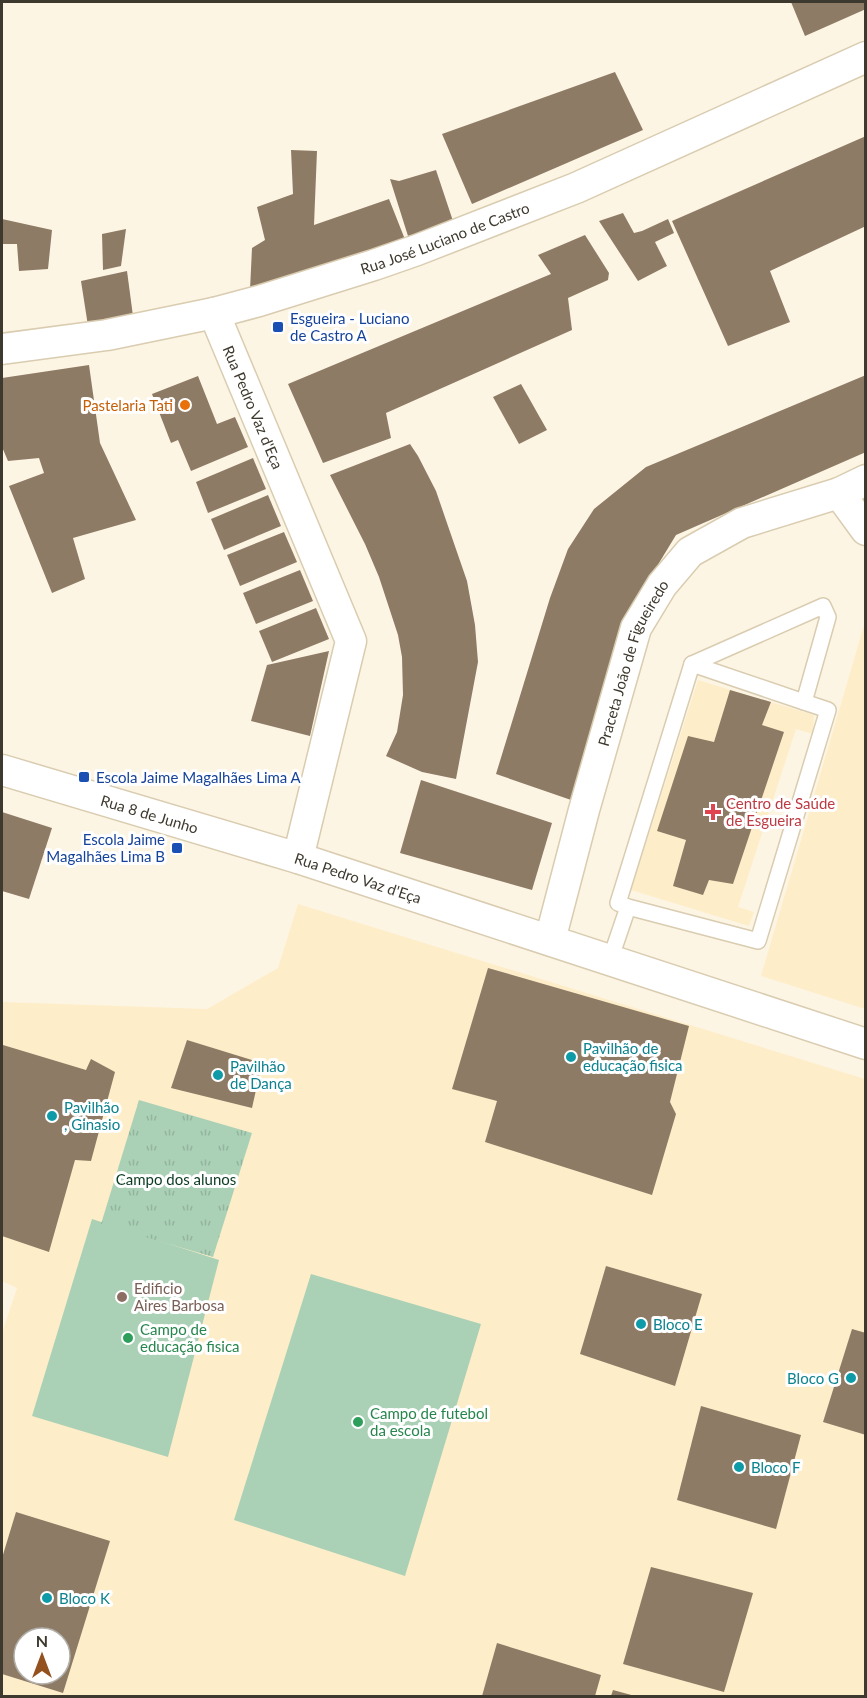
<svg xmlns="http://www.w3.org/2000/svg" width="867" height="1698" font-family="Lato,sans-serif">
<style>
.built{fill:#feedc9;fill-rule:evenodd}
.grass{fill:#aad1b6}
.park{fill:url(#park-tufts)}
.building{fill:#8e7b65;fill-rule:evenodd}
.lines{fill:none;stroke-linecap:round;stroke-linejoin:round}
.lane-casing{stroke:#d9ccb0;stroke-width:18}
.street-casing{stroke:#d9ccb0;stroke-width:33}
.lane{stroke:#fff;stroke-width:15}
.street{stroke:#fff;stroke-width:30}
.transit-dot{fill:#1a4fb4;stroke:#fff;stroke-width:2}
.food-dot{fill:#e8710a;stroke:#fff;stroke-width:2}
.health-dot{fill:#e0444e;stroke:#fff;stroke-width:2}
.culture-dot{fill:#0f9aa8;stroke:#fff;stroke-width:2}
.education-dot{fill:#8d6e63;stroke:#fff;stroke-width:2}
.leisure-dot{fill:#2e9e5b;stroke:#fff;stroke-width:2}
.labels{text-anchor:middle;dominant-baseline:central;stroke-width:6;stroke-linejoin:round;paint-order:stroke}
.street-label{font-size:15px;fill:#3e392e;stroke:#fff}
.transit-label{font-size:15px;fill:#164399;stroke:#fff;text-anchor:start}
.food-label{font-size:15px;fill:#c56008;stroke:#fff;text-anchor:end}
.health-label{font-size:15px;fill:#be3a42;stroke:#fff;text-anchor:start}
.culture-label{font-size:15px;fill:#0d838f;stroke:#fff;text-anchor:start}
.park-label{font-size:15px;fill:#0b3b21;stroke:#fff}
.education-label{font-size:15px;fill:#785e54;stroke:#fff;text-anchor:start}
.leisure-label{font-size:15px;fill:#27864d;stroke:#fff;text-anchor:start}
</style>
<defs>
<pattern id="park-tufts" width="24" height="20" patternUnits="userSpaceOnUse" patternTransform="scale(1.5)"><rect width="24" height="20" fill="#aad1b6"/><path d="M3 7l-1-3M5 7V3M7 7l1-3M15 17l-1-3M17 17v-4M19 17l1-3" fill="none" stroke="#93b49d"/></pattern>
</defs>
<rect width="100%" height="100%" fill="#fdf5e4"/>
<!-- built -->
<g class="built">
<path d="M 865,622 L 865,1009 L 761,976 Z"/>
<path d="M 698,680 L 814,715 L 813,734 L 796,729 L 738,907 L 754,912 L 749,926 L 631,890 Z"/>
<path d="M 298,904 L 865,1079 L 865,1696 L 2,1696 L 2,1333 L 17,1288 L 2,1281 L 2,1002 L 207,1009 L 278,968 ZM 24,1638 L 60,1638 L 60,1674 L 24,1674 Z"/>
</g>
<!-- grass -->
<g class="grass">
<path d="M 92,1219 L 219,1260 L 168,1457 L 32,1416 Z"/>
<path d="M 311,1274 L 481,1324 L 405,1576 L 234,1520 Z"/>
</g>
<!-- park -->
<path class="park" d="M 139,1100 L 252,1133 L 213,1257 L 101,1224 Z"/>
<!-- building -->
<g class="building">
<path d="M 791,2 L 866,2 L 866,9 L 805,36 Z"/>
<path d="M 615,72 L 643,130 L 472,204 L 442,134 Z"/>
<path d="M 866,136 L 866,226 L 770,271 L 790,322 L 728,346 L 672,221 Z"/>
<path d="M 291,150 L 317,151 L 314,225 L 389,199 L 406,242 L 250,290 L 252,248 L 265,240 L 257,207 L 293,194 Z"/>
<path d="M 436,170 L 454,224 L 408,236 L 390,179 L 399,181 Z"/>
<path d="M 623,213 L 634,233 L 642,231 L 668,219 L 674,233 L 655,242 L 667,266 L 638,281 L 599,221 Z"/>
<path d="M 2,219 L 52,230 L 48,269 L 19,271 L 17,244 L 2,244 Z"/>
<path d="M 126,229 L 121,266 L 103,270 L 102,234 Z"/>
<path d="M 585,235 L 609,273 L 608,280 L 568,298 L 572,330 L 386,413 L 391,438 L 323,463 L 288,384 L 551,274 L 538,255 Z"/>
<path d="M 127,271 L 133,316 L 88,326 L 81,281 Z"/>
<path d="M 89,365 L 100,443 L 136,520 L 73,538 L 85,579 L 52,593 L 9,486 L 44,473 L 39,458 L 8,461 L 2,447 L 2,378 Z"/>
<path d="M 866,375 L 866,452 L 676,535 L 659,563 L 632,622 L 574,801 L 496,774 L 550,598 L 568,549 L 594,509 L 646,467 Z"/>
<path d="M 198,376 L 217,424 L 235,417 L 248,447 L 191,471 L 178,440 L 171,443 L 152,394 Z"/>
<path d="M 521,384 L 547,430 L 519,444 L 493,397 Z"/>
<path d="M 410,444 L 418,456 L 436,491 L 448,526 L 467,581 L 475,625 L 478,662 L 456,779 L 422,772 L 386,756 L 397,732 L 403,695 L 402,657 L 398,635 L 379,577 L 365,544 L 330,475 Z"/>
<path d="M 253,458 L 266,489 L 208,513 L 196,482 Z"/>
<path d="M 268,495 L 281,526 L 224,550 L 211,519 Z"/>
<path d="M 284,532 L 297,562 L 240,586 L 227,555 Z"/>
<path d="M 300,570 L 313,601 L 256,624 L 243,593 Z"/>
<path d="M 316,608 L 329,639 L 272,662 L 259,631 Z"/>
<path d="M 329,651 L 310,736 L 251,721 L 267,665 Z"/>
<path d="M 730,690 L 771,702 L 762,725 L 784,732 L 733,884 L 709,880 L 703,895 L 673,886 L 686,840 L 657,831 L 688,736 L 714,742 Z"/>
<path d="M 421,780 L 552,823 L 532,890 L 400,853 Z"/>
<path d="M 2,812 L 52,828 L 29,899 L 2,891 Z"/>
<path d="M 488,968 L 689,1026 L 670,1102 L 676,1114 L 652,1195 L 485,1142 L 497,1101 L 452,1089 Z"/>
<path d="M 187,1040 L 262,1063 L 252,1108 L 171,1088 Z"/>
<path d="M 3,1045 L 86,1070 L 91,1059 L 115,1072 L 91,1161 L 75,1160 L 49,1252 L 2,1236 L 2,1050 Z"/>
<path d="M 606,1266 L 702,1294 L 675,1386 L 580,1354 Z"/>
<path d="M 852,1329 L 866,1333 L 866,1435 L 823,1422 Z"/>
<path d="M 701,1406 L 801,1435 L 776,1529 L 677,1500 Z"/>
<path d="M 16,1512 L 110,1541 L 63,1693 L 2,1674 L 2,1558 ZM 24,1638 L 60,1638 L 60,1674 L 24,1674 Z"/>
<path d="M 651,1567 L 753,1593 L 724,1692 L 623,1664 Z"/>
<path d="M 497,1643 L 601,1675 L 595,1696 L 482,1696 Z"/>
<path d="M 613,1690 L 635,1696 L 611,1696 Z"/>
</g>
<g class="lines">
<defs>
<g id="lane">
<path d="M 692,664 L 804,702"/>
<path d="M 610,960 L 628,907 L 758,941 L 828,710 L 804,702 L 828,617 L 823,606 L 692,664 L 618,903 L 628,907"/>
</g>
<g id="street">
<path id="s1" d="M 214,313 L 351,641 L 298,858"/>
<path id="s2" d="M 2,349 L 107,335 L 214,313 L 259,301 L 374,265 L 417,250 L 576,188 L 866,57"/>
<path d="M 839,493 L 866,530"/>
<path id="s3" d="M 2,770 L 298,858 L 866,1044"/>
<path id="s4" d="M 550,940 L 584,810 L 636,628 L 662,585 L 690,552 L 742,523 L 839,493 L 866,480"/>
</g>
</defs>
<!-- lane casing -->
<use href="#lane" class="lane-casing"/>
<!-- street casing -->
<use href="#street" class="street-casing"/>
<!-- lane -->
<use href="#lane" class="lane"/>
<!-- street -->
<use href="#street" class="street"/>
</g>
<!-- markers -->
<g class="transit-dot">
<rect x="272" y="321" width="12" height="12" rx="3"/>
<rect x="78" y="771" width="12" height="12" rx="3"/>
<rect x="171" y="842" width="12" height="12" rx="3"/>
</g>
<circle class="food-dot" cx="185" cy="405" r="6"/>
<path class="health-dot" d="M710 803h6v6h6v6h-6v6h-6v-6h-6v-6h6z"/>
<g class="culture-dot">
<circle cx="571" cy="1057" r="6"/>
<circle cx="218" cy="1075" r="6"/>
<circle cx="52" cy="1116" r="6"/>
<circle cx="641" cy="1324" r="6"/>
<circle cx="851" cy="1378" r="6"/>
<circle cx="739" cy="1467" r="6"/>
<circle cx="47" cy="1598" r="6"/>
</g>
<circle class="education-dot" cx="122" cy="1297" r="6"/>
<g class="leisure-dot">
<circle cx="128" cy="1338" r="6"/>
<circle cx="358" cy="1422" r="6"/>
</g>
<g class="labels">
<!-- street labels -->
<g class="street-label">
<text stroke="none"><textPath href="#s2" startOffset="458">Rua José Luciano de Castro</textPath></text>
<text stroke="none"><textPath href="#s1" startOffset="102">Rua Pedro Vaz d'Eça</textPath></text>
<text stroke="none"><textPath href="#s4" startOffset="290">Praceta João de Figueiredo</textPath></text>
<text stroke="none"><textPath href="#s3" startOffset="154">Rua 8 de Junho</textPath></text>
<text stroke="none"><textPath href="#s3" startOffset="372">Rua Pedro Vaz d'Eça</textPath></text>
</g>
<!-- transit labels -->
<g class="transit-label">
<text x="290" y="318">Esgueira - Luciano<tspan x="290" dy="17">de Castro A</tspan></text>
<text x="96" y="777">Escola Jaime Magalhães Lima A</text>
<text x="165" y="839" text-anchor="end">Escola Jaime<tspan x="165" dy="17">Magalhães Lima B</tspan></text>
</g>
<!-- food labels -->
<g class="food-label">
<text x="173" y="405">Pastelaria Tati</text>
</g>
<!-- health labels -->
<g class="health-label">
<text x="726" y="803">Centro de Saúde<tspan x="726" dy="17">de Esgueira</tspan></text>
</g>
<!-- culture labels -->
<g class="culture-label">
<text x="583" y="1048">Pavilhão de<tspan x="583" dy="17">educação fisica</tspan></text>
<text x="230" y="1066">Pavilhão<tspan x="230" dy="17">de Dança</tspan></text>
<text x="64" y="1107">Pavilhão<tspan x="64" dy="17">, Ginasio</tspan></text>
<text x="653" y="1324">Bloco E</text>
<text x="839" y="1378" text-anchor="end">Bloco G</text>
<text x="751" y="1467">Bloco F</text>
<text x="59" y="1598">Bloco K</text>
</g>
<!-- park labels -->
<g class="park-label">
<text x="176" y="1179">Campo dos alunos</text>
</g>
<!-- education labels -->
<g class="education-label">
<text x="134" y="1288">Edificio<tspan x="134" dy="17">Aires Barbosa</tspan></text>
</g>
<!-- leisure labels -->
<g class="leisure-label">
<text x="140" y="1329">Campo de<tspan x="140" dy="17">educação fisica</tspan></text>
<text x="370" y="1413">Campo de futebol<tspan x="370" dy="17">da escola</tspan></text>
</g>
</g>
<!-- border -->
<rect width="867" height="1698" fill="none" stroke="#3e392e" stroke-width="6"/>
<!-- north arrow -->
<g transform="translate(42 1656)"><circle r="28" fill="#ffffff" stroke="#b2b0ab" stroke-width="1.5"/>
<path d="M0-4.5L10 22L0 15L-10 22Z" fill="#93511f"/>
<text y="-9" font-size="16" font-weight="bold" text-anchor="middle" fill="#3e392e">N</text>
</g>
</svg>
